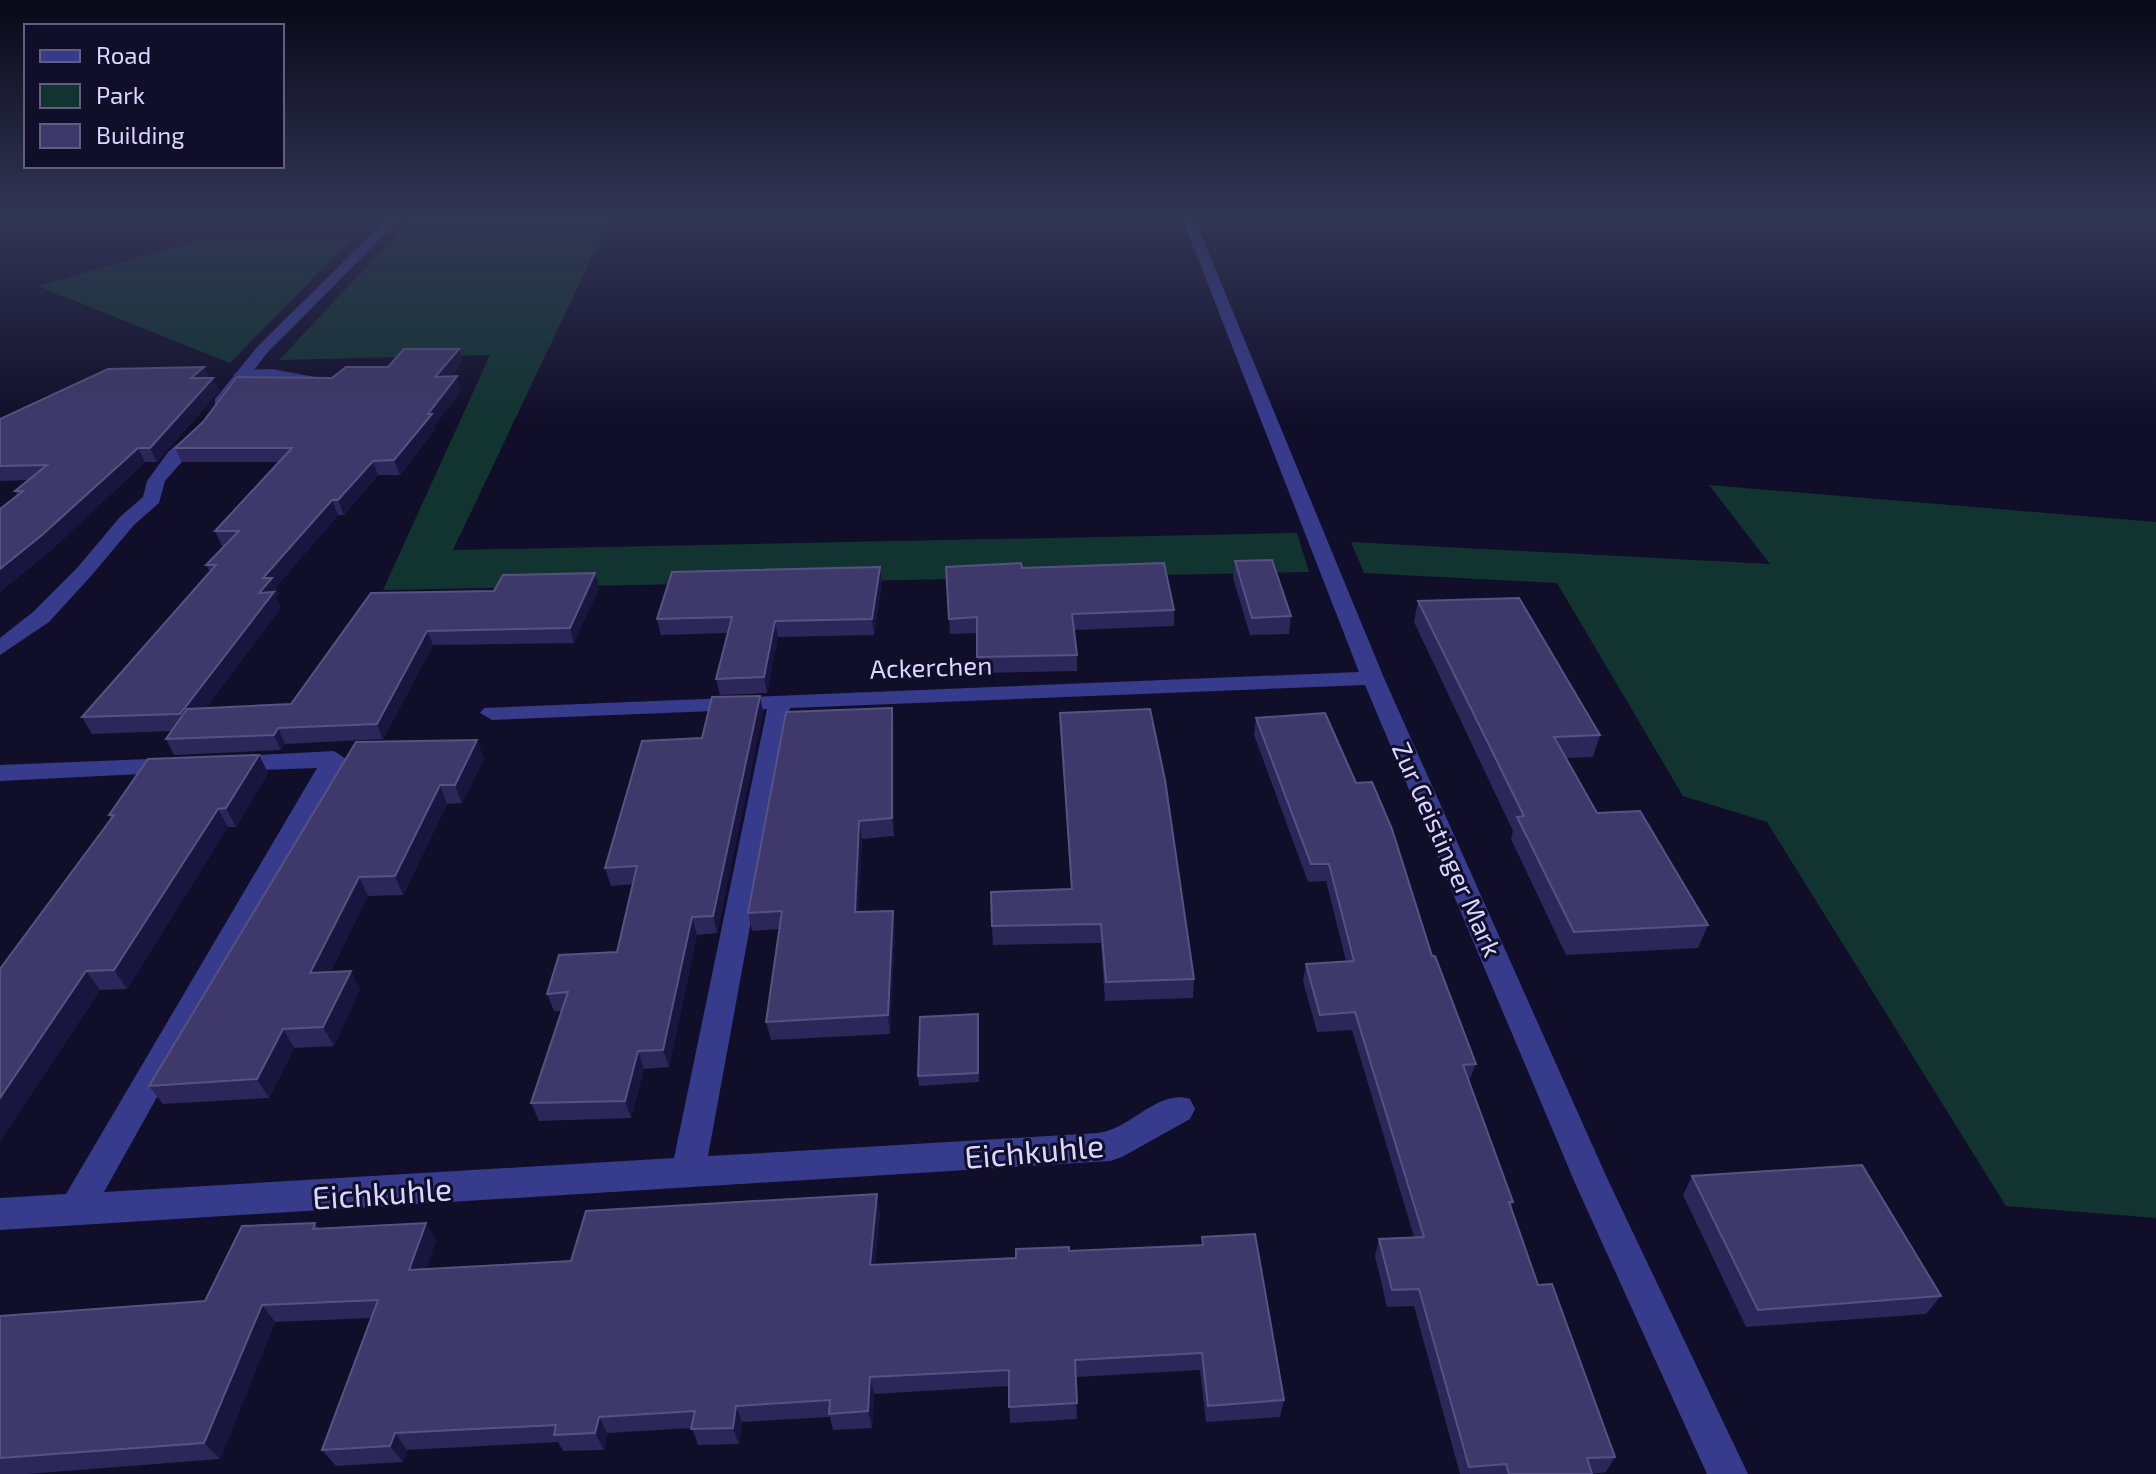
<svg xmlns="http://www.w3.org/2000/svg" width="2156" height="1474" font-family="'Exo 2',sans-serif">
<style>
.green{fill:#113430}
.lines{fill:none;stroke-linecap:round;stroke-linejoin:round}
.lane{fill:#363b8c;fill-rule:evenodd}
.street{fill:#363b8c;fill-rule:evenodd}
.wall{fill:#2c2659}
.shaded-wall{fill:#19153e}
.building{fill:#3e396a;stroke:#565282;stroke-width:2}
.labels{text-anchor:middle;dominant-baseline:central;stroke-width:6;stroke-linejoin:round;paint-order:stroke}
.street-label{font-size:26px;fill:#d8d7ff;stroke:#110e2a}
.near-street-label{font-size:32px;fill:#d8d7ff;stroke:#110e2a}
</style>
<rect width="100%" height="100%" fill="#110e2a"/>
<!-- green -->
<g class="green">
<path d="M 415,215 L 612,215 L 453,550 L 1297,533 L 1309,572 L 383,590 L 490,355 L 279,360 Z"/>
<path d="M 354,236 L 230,363 L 38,286 L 199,240 Z"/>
<path d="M 1709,485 L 2156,522 L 2156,1218 L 2006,1206 L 1767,822 L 1683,796 L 1557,583 L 1364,573 L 1351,542 L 1770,564 Z"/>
</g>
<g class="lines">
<!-- lane -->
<path class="lane" d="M 272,369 L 326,379 L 334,384 L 326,389 L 272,379 L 241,380 L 233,375 L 241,370 Z"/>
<!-- street -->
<g class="street">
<path d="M 391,215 L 404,215 L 267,353 L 227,405 L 215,405 L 215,399 L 257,347 Z"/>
<path d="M 1181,215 L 1193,215 L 1384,678 L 1607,1178 L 1748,1474 L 1707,1474 L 1575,1183 L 1365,685 L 790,708 L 708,1156 C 838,1149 967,1141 1097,1133 C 1129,1131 1158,1088 1190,1099 L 1195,1109 L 1190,1119 L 1122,1157 L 1110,1161 L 0,1230 L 0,1198 L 66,1194 L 317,768 L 230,771 L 218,763 L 221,757 L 334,751 L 346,759 L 104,1192 L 674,1158 L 767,709 L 492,720 L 480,713 L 484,708 L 1359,672 Z"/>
<path d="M 199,427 L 208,432 L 165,481 L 159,503 L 134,525 L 91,576 L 49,622 L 0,655 L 0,638 L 33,612 L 77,568 L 120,517 L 143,497 L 147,481 L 169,451 Z"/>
<path d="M 173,758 L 185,766 L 182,772 L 0,781 L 0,765 Z"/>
</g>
</g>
<!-- wall -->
<g class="wall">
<path d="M 463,362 L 451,376 L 461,390 L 435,425 L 436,428 L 400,475 L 378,475 L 344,515 L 338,515 L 276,587 L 279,594 L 276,597 L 281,608 L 206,708 L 291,704 L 494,591 L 599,588 L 574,643 L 433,645 L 383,739 L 285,744 L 281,750 L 174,755 L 166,739 L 172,731 L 92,734 L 82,717 L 210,572 L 206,565 L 224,546 L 222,546 L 215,531 L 279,462 L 182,462 L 175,448 L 332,378 L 388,367 Z"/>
<path d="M 209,378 L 213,378 L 219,391 L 157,462 L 145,462 L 51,550 L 0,592 L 0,509 L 17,495 L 15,491 L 28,480 L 0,481 L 0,419 Z"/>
<path d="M 1235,561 L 1291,616 L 1289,634 L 1250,635 L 1233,578 Z"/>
<path d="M 880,567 L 882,583 L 874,635 L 778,637 L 767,693 L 720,695 L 716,679 L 728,633 L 661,635 L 657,619 Z"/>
<path d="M 946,567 L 1022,568 L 1174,610 L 1174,626 L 1074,630 L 1077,655 L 1077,671 L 978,673 L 977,633 L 950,634 Z"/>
<path d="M 1418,601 L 1600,735 L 1593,757 L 1566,758 L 1597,813 L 1708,925 L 1698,948 L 1566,955 L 1511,839 L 1513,831 L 1414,622 Z"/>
<path d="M 760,696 L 763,712 L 717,933 L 697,935 L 669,1067 L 644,1069 L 631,1118 L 539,1121 L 531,1103 L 562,1011 L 554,1011 L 547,994 L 617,952 L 633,884 L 611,886 L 605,868 L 702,738 Z"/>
<path d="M 1060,713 L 1194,979 L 1193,998 L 1105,1001 L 1101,943 L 993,945 L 992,926 L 1071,889 Z"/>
<path d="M 1256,718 L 1432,956 L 1476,1064 L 1469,1081 L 1513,1202 L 1511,1207 L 1538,1285 L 1615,1457 L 1606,1472 L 1592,1474 L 1460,1474 L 1414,1306 L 1387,1307 L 1375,1256 L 1379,1239 L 1414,1237 L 1352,1030 L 1317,1032 L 1303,981 L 1306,964 L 1346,961 L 1326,881 L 1308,882 L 1254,735 Z"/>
<path d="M 894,725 L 894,836 L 862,839 L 858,912 L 893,911 L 895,929 L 890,1034 L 771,1040 L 766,1022 L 779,929 L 752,931 L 748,913 Z"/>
<path d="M 356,742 L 484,758 L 462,803 L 447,804 L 403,895 L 368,896 L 330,972 L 360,989 L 334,1046 L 294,1048 L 269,1098 L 163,1104 L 149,1086 Z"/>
<path d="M 259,755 L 268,773 L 236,827 L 228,827 L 127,989 L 100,990 L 0,1141 L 0,969 L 111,819 L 109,815 Z"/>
<path d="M 978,1023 L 979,1082 L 919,1086 L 918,1076 Z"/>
<path d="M 1692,1176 L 1941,1296 L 1926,1314 L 1746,1327 L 1683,1195 Z"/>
<path d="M 880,1212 L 875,1265 L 1016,1258 L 1069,1251 L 1202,1245 L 1202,1237 L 1284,1400 L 1280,1417 L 1206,1422 L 1200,1370 L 1076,1377 L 1077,1419 L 1010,1423 L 1009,1386 L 874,1394 L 872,1428 L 833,1430 L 830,1417 L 742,1422 L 739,1444 L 698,1445 L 692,1428 L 607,1433 L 604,1450 L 563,1451 L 558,1442 L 407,1450 L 403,1462 L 336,1466 L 322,1450 L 371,1318 L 275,1322 L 220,1459 L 27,1474 L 0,1474 L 0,1316 L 205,1301 L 315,1223 L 319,1229 L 436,1240 L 426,1269 L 571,1261 Z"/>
</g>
<!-- shaded-wall -->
<g class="shaded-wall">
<path d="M 459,349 L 463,362 L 440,390 L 435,377 Z"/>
<path d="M 204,367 L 210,380 L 191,378 Z"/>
<path d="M 457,376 L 461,390 L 435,425 L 436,428 L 400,475 L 394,460 Z"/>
<path d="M 213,378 L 219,391 L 157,462 L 150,448 Z"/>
<path d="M 138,448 L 145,462 L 51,550 L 0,592 L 0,569 Z"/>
<path d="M 373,461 L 378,475 L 344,515 L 338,500 Z"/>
<path d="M 332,500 L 338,515 L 276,587 L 279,594 L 276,597 L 281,608 L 189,731 L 180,714 L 259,593 L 263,578 Z"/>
<path d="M 880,567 L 882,583 L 874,635 L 872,619 Z"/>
<path d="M 595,573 L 599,588 L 574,643 L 570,628 Z"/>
<path d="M 775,621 L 778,637 L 767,693 L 764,677 Z"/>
<path d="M 427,631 L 433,645 L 383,739 L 377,724 Z"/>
<path d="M 760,696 L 763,712 L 717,933 L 713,916 Z"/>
<path d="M 892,708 L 894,725 L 894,836 L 892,818 Z"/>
<path d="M 278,728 L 285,744 L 281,750 L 274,735 Z"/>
<path d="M 477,740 L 484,758 L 462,803 L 455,785 Z"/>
<path d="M 259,755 L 268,773 L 236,827 L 226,808 Z"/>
<path d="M 440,785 L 447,804 L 403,895 L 395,876 Z"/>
<path d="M 218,809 L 228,827 L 127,989 L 114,970 Z"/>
<path d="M 859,821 L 862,839 L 858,931 L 855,912 Z"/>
<path d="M 359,877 L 368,896 L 320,991 L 310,973 Z"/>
<path d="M 893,911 L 895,929 L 890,1034 L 888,1015 Z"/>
<path d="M 692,917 L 697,935 L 669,1067 L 663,1050 Z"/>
<path d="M 86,971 L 100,990 L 0,1141 L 0,1098 Z"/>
<path d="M 351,971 L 360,989 L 334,1046 L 323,1027 Z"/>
<path d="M 283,1029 L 294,1048 L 269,1098 L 257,1079 Z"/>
<path d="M 638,1051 L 644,1069 L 631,1118 L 625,1101 Z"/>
<path d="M 877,1194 L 880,1212 L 873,1283 L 870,1265 Z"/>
<path d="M 426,1223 L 436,1240 L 420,1288 L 409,1270 Z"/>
<path d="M 262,1305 L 275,1322 L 220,1459 L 204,1443 Z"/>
<path d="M 870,1377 L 874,1394 L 872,1428 L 868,1411 Z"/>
<path d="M 736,1406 L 742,1422 L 739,1444 L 733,1428 Z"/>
<path d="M 599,1417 L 607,1433 L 604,1450 L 595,1433 Z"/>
<path d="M 395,1433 L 407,1450 L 403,1462 L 390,1446 Z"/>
</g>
<!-- building -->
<g class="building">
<path d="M 404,349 L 459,349 L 435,377 L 457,376 L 428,414 L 432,414 L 394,460 L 373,461 L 338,500 L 332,500 L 263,578 L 272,578 L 259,593 L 274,592 L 180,714 L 82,717 L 216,565 L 206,565 L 239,531 L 215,531 L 292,448 L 175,448 L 203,422 L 237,377 L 332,378 L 346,367 L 388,367 Z"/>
<path d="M 204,367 L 191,378 L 213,378 L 150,448 L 138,448 L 42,535 L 0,569 L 0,509 L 23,491 L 15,491 L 47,465 L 0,466 L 0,419 L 108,369 Z"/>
<path d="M 1272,560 L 1291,616 L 1252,618 L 1235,561 Z"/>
<path d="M 1021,563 L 1022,568 L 1164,563 L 1174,610 L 1072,614 L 1077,655 L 977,657 L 977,617 L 949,619 L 946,567 Z"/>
<path d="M 880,567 L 872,619 L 775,621 L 764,677 L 716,679 L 732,617 L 657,619 L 672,572 Z"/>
<path d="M 595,573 L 570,628 L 427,631 L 377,724 L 278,728 L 274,735 L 166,739 L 187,709 L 291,704 L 371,593 L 494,591 L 503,575 Z"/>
<path d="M 1519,598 L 1600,735 L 1554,737 L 1597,813 L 1640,811 L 1708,925 L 1574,932 L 1517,817 L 1524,816 L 1418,601 Z"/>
<path d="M 760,696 L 713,916 L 692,917 L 663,1050 L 638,1051 L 625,1101 L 531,1103 L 568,992 L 547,994 L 559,955 L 617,952 L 637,866 L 605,868 L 642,741 L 702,738 L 712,697 Z"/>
<path d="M 892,708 L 892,818 L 859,821 L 855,912 L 893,911 L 888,1015 L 766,1022 L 782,911 L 748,913 L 786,712 Z"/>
<path d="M 1150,709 L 1165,780 L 1194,979 L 1106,982 L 1101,924 L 992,926 L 991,892 L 1072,889 L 1060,713 Z"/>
<path d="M 1325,713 L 1356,783 L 1372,782 L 1392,829 L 1432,956 L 1435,956 L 1476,1064 L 1463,1065 L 1513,1202 L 1509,1202 L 1538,1285 L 1552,1284 L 1615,1457 L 1587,1458 L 1592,1474 L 1509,1474 L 1506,1464 L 1469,1467 L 1419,1289 L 1392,1290 L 1379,1239 L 1424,1237 L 1355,1012 L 1320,1015 L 1306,964 L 1354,961 L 1329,864 L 1311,864 L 1256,718 Z"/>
<path d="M 477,740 L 455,785 L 440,785 L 395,876 L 359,877 L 310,973 L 351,971 L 323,1027 L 283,1029 L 257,1079 L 149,1086 L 356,742 Z"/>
<path d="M 259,755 L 226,808 L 218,809 L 114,970 L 86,971 L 0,1098 L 0,969 L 114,815 L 109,815 L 148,759 Z"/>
<path d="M 978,1014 L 978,1073 L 918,1076 L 920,1017 Z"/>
<path d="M 1862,1165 L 1941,1296 L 1758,1310 L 1692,1176 Z"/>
<path d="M 877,1194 L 870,1265 L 1016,1258 L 1016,1249 L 1069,1247 L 1069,1251 L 1203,1245 L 1202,1237 L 1255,1234 L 1284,1400 L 1208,1406 L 1202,1353 L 1075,1360 L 1077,1403 L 1009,1407 L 1009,1370 L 870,1377 L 868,1411 L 829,1414 L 830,1400 L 736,1406 L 733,1428 L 691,1429 L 695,1411 L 599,1417 L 595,1433 L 554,1435 L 556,1425 L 395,1433 L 390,1446 L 322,1450 L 378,1300 L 262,1305 L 204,1443 L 0,1458 L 0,1316 L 205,1301 L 242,1226 L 315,1223 L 313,1229 L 426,1223 L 409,1270 L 571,1261 L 586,1211 Z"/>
</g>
<!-- sky -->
<linearGradient id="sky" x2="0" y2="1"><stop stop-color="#090817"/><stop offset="0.51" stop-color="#323655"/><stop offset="1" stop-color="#323655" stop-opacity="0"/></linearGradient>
<rect width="2156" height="422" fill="url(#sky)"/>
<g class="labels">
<!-- street labels -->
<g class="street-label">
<text transform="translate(931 666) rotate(-2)">Ackerchen</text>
<text transform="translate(1448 849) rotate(66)">Zur Geistinger Mark</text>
</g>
<!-- near-street labels -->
<g class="near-street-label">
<text transform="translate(1034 1150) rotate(-5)">Eichkuhle</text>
<text transform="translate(382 1192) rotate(-4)">Eichkuhle</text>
</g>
</g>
<!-- legend -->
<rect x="24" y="24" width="260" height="144" fill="#110e2a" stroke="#615e7f" stroke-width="2"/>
<rect x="40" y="50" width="40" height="12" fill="#363b8c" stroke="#615e7f" stroke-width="2"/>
<text x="96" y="64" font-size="24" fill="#d8d7ff">Road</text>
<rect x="40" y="84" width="40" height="24" fill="#113430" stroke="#615e7f" stroke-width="2"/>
<text x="96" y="104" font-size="24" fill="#d8d7ff">Park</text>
<rect x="40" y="124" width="40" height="24" fill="#3e396a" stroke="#615e7f" stroke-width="2"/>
<text x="96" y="144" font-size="24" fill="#d8d7ff">Building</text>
</svg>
